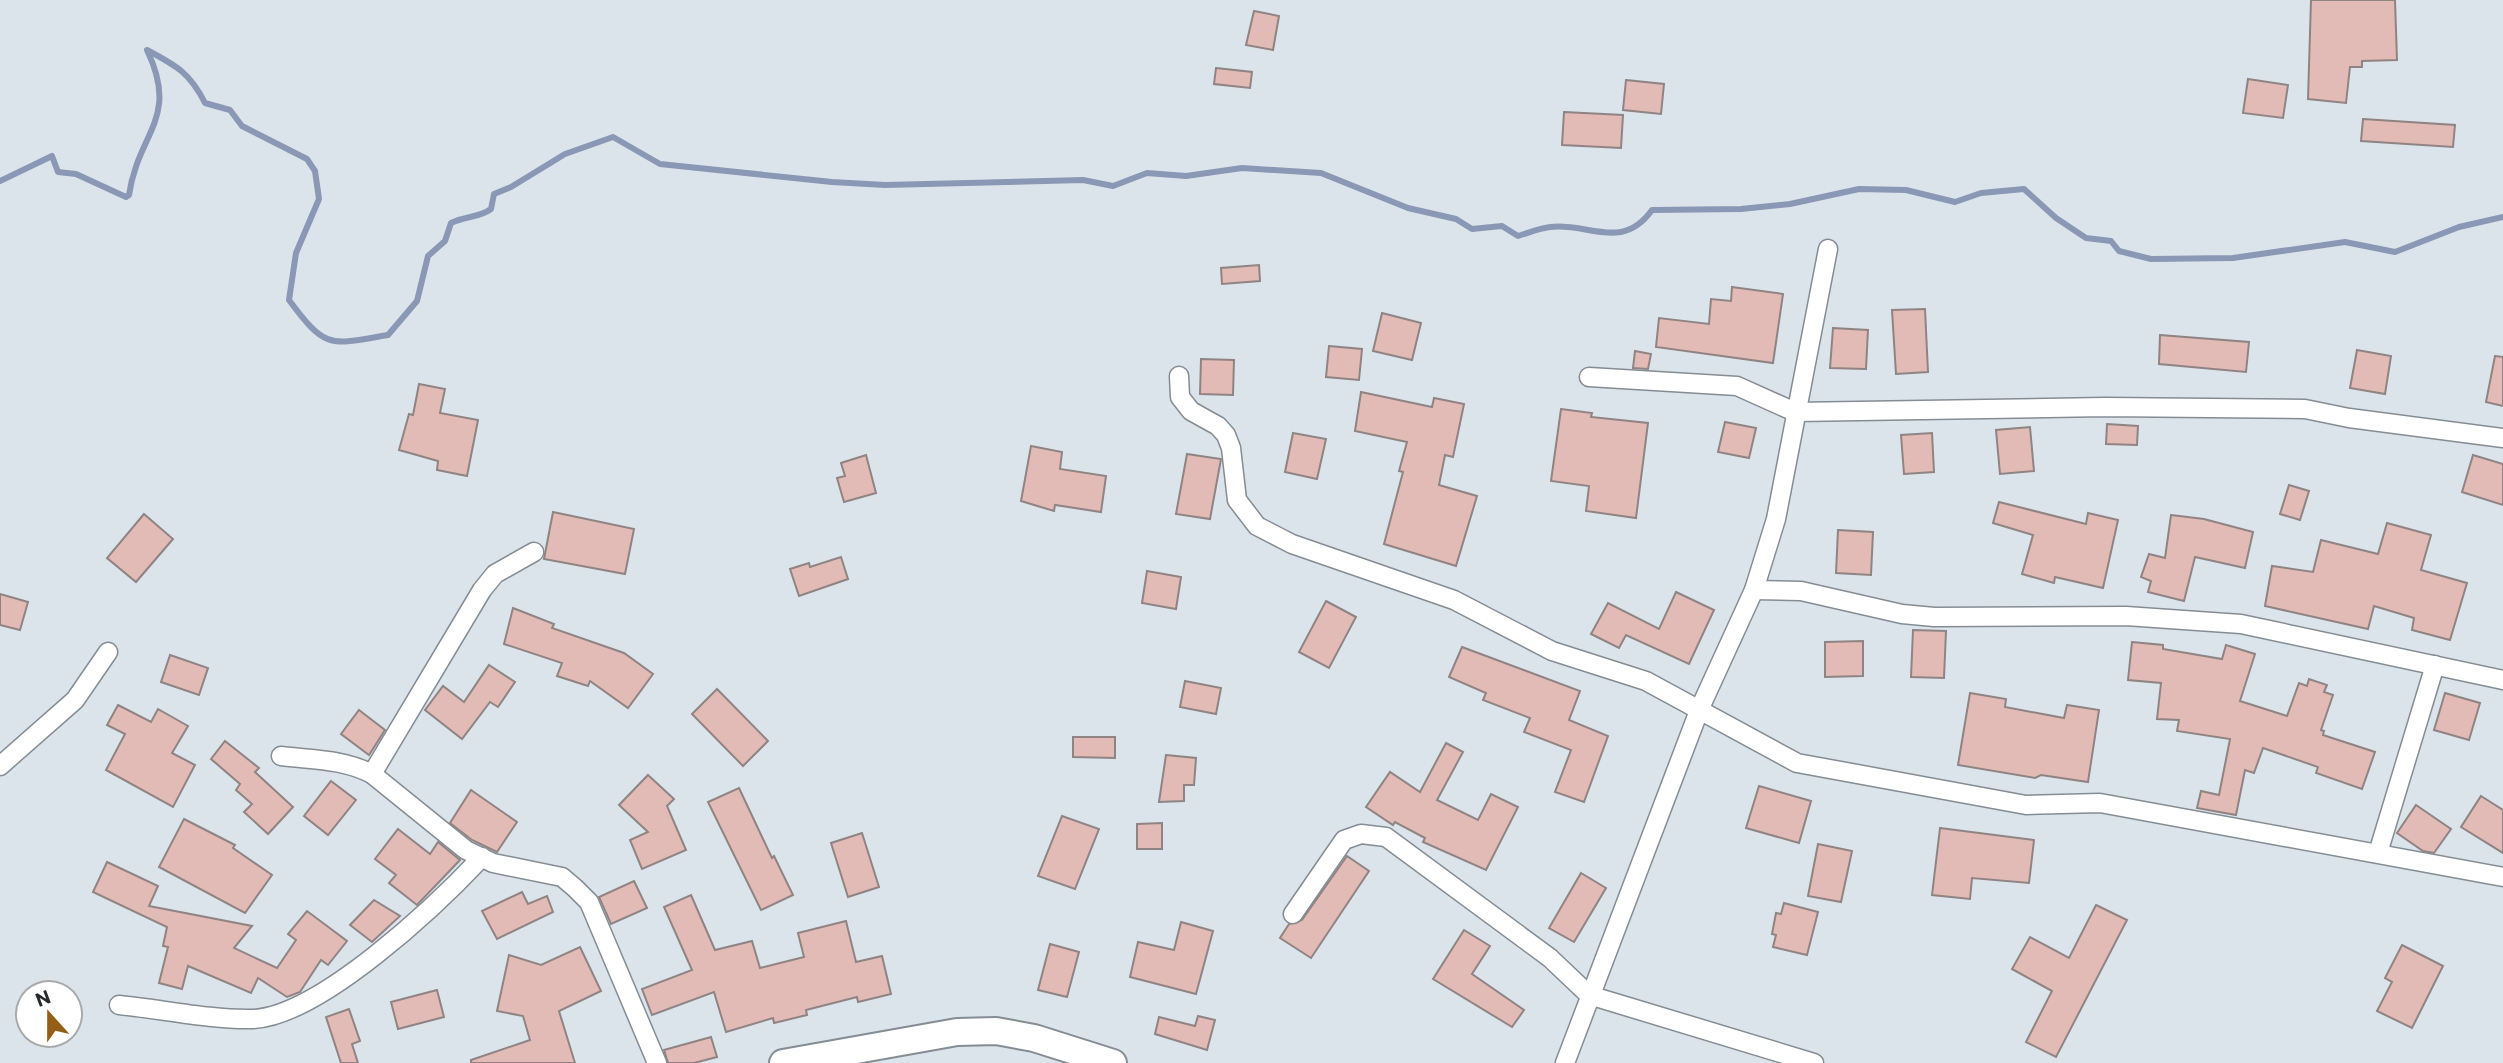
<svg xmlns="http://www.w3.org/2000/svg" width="2503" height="1063" font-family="Commissioner,sans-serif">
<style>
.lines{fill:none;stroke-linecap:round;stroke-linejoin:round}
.stream{stroke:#8a98b5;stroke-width:6}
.building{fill:#e2bbb6;stroke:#8f8483;stroke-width:2}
.street-casing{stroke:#858c93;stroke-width:21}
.secondary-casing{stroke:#858c93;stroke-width:30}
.street{stroke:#fff;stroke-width:18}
.secondary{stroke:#fff;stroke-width:26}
</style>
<rect width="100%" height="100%" fill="#dce4eb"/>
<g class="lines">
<!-- stream -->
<path class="stream" d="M 0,181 L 52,156 L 58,172 L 76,174 L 126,197 L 129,195 C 138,132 180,119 147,50 C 177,66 190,73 205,103 L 230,110 L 242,126 L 307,159 L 315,171 L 319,199 L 296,253 L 289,300 C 326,350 330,345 388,335 L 417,301 L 428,256 L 445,241 L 451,223 C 465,216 479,218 491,209 L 494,194 L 511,187 L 565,154 L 613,137 L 660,164 L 832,182 L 885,185 L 1083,180 L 1113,186 L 1147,173 L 1186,176 L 1242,168 L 1321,173 L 1408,208 L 1456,219 L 1472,229 L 1502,226 L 1518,236 C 1528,233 1540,228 1550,227 C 1588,222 1622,252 1652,210 L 1741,209 L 1790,204 L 1859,189 L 1906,190 L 1955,202 L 1981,193 L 2024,189 L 2056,218 L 2086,238 L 2111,241 L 2119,251 L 2151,259 L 2233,258 L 2345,242 L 2395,252 L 2459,227 L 2503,217"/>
</g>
<!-- building -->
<g class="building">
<path d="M 2311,0 L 2395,0 L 2397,60 L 2362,61 L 2362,67 L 2350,67 L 2346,103 L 2308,99 Z"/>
<path d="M 1254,11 L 1279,16 L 1273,50 L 1246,45 Z"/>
<path d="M 1216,68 L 1252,72 L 1250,88 L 1214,84 Z"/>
<path d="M 2248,79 L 2288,85 L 2283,118 L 2243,113 Z"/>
<path d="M 1626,80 L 1664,84 L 1661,114 L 1623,110 Z"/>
<path d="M 1564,112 L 1623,115 L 1621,148 L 1562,145 Z"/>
<path d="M 2363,119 L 2455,125 L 2453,147 L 2361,141 Z"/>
<path d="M 1259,265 L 1260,281 L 1222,284 L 1221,268 Z"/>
<path d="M 1732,287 L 1783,294 L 1773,363 L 1656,347 L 1659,318 L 1709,324 L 1711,299 L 1731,301 Z"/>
<path d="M 1925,309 L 1928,372 L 1896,374 L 1892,310 Z"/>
<path d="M 1382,313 L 1421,323 L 1412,360 L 1373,351 Z"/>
<path d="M 1833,328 L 1868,330 L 1866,369 L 1830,368 Z"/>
<path d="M 2160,335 L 2249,342 L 2246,372 L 2159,364 Z"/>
<path d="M 1329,346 L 1362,349 L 1359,380 L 1326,377 Z"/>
<path d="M 2357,350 L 2391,356 L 2385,394 L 2350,388 Z"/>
<path d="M 1635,351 L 1651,354 L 1648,369 L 1633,368 Z"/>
<path d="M 2495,356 L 2503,357 L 2503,406 L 2486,402 Z"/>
<path d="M 1201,359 L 1234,360 L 1233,395 L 1200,394 Z"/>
<path d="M 419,384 L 445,389 L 440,413 L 478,420 L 467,476 L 437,470 L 438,461 L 399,450 L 409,414 L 413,415 Z"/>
<path d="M 1361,392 L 1432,407 L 1434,398 L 1464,404 L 1453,457 L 1445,455 L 1439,485 L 1477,496 L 1456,566 L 1384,544 L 1403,472 L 1399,471 L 1407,442 L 1355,431 Z"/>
<path d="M 1561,409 L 1592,413 L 1591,417 L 1648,423 L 1636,518 L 1586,511 L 1589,486 L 1551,481 Z"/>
<path d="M 1725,422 L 1756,428 L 1749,458 L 1718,452 Z"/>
<path d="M 2107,424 L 2138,426 L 2137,445 L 2106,444 Z"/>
<path d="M 2030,427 L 2034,471 L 2000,474 L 1996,430 Z"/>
<path d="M 1293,433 L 1326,439 L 1317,479 L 1285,472 Z"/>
<path d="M 1932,433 L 1934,472 L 1904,474 L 1901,435 Z"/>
<path d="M 1031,446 L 1062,452 L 1060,469 L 1106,476 L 1101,512 L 1055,505 L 1054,511 L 1021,501 Z"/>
<path d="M 1187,454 L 1221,459 L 1210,519 L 1176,514 Z"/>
<path d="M 866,455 L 876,493 L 844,502 L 837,478 L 845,476 L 841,463 Z"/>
<path d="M 2473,455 L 2503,464 L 2503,505 L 2462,492 Z"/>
<path d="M 2289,485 L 2309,491 L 2300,520 L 2280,514 Z"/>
<path d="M 1999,502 L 2086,524 L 2088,513 L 2118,520 L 2103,588 L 2055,577 L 2054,583 L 2022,574 L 2033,535 L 1993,523 Z"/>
<path d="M 553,512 L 634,529 L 625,574 L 544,559 Z"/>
<path d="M 144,514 L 173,539 L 136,582 L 107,558 Z"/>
<path d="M 2171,515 L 2204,519 L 2253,532 L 2245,568 L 2195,557 L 2184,601 L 2148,592 L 2151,581 L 2141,577 L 2149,554 L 2165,558 Z"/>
<path d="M 2387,523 L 2431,535 L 2421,570 L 2467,583 L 2450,640 L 2412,630 L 2414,618 L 2374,606 L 2368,629 L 2265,606 L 2272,566 L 2313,572 L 2321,540 L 2378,554 Z"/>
<path d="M 1838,530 L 1873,532 L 1871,575 L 1836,573 Z"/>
<path d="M 841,557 L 848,579 L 799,596 L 790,569 L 809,563 L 810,567 Z"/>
<path d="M 1147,571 L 1181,577 L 1176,609 L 1142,603 Z"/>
<path d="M 1676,592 L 1714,610 L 1689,664 L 1626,635 L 1619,648 L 1591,634 L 1608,603 L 1659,629 Z"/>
<path d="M 0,594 L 28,602 L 20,630 L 0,625 Z"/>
<path d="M 1326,601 L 1356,617 L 1329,668 L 1299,652 Z"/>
<path d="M 513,608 L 554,624 L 552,628 L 624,653 L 653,674 L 628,708 L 590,681 L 588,686 L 557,676 L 562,663 L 504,644 Z"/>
<path d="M 1913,630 L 1946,631 L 1944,678 L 1911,677 Z"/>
<path d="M 1863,641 L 1863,676 L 1825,677 L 1825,642 Z"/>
<path d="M 2132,642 L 2163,645 L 2163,649 L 2222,659 L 2226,645 L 2255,654 L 2240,701 L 2287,716 L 2299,683 L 2307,686 L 2309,679 L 2327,685 L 2324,692 L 2333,695 L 2321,730 L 2324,731 L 2323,735 L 2375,752 L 2362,789 L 2316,773 L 2318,767 L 2263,748 L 2254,773 L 2245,770 L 2236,815 L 2197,808 L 2201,791 L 2219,795 L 2230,739 L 2177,731 L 2179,720 L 2157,719 L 2161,683 L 2128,680 Z"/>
<path d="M 1462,647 L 1580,691 L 1569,720 L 1608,736 L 1584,802 L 1555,792 L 1571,750 L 1524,732 L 1530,718 L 1483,700 L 1486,693 L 1449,677 Z"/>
<path d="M 170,655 L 208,668 L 199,695 L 161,682 Z"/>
<path d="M 489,665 L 515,682 L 498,707 L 490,702 L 462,739 L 425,710 L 443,686 L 464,702 Z"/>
<path d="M 1185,681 L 1221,688 L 1216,714 L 1180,707 Z"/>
<path d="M 717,689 L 768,741 L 743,766 L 692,714 Z"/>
<path d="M 1970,693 L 2006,699 L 2005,707 L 2064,718 L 2067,705 L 2099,710 L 2088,782 L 2041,775 L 2035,778 L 1958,765 Z"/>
<path d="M 2445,693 L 2480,703 L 2469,740 L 2434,730 Z"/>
<path d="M 118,705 L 151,722 L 158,709 L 188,726 L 172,753 L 195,765 L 173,807 L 106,770 L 125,734 L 107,725 Z"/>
<path d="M 359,710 L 385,730 L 369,755 L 341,734 Z"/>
<path d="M 1073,737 L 1115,737 L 1115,758 L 1073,757 Z"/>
<path d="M 225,741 L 259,768 L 255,772 L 293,807 L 268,834 L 244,812 L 252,804 L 236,790 L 240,784 L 211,759 Z"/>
<path d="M 1446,743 L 1463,752 L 1437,800 L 1478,820 L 1491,794 L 1518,807 L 1486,870 L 1423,842 L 1425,838 L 1395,822 L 1393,825 L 1366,807 L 1390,772 L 1420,792 Z"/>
<path d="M 1166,755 L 1196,758 L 1194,785 L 1184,785 L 1184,801 L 1159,802 Z"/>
<path d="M 648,775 L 674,799 L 667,806 L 686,850 L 642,869 L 630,840 L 648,832 L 619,805 Z"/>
<path d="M 331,781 L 356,800 L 328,835 L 304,816 Z"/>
<path d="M 1759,786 L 1811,801 L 1799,843 L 1746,828 Z"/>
<path d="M 739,788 L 772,858 L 774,856 L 793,895 L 761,910 L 708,802 Z"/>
<path d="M 471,790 L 517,822 L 497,852 L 472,840 L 450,823 Z"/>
<path d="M 2481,796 L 2503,810 L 2503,853 L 2461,827 Z"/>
<path d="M 2416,805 L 2451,829 L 2434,853 L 2423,851 L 2397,833 Z"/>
<path d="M 1062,816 L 1099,829 L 1075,889 L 1038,876 Z"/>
<path d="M 184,819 L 235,845 L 233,848 L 272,875 L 245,913 L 159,867 Z"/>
<path d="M 1162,823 L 1162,849 L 1137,849 L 1137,824 Z"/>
<path d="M 1940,828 L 2034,840 L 2029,883 L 1972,878 L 1970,899 L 1932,895 Z"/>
<path d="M 398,829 L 430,854 L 438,842 L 460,860 L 417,905 L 389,883 L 396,875 L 375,859 Z"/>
<path d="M 862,833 L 879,887 L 848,897 L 831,843 Z"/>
<path d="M 1818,844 L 1852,851 L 1841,902 L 1808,896 Z"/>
<path d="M 1347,856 L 1369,871 L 1311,958 L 1280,938 L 1289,924 L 1302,920 Z"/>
<path d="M 107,862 L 158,886 L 149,906 L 252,926 L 234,948 L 277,968 L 296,940 L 288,934 L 307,911 L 347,941 L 328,965 L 321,960 L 300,992 L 287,997 L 258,978 L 251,993 L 188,966 L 182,989 L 159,983 L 168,947 L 163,946 L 167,927 L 93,892 Z"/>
<path d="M 1581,873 L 1606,888 L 1574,942 L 1549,928 Z"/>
<path d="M 634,881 L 647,908 L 611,924 L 599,897 Z"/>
<path d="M 522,892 L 528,904 L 547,896 L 553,912 L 497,939 L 482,911 Z"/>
<path d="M 691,895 L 715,950 L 752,941 L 760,968 L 804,957 L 798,933 L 846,921 L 856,962 L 882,956 L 891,994 L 858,1002 L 857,997 L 806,1010 L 807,1015 L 774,1023 L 773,1018 L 726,1032 L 714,992 L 652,1015 L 642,989 L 692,970 L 664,907 Z"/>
<path d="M 374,900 L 400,916 L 372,942 L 350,925 Z"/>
<path d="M 1784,903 L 1818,912 L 1807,955 L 1773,947 L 1776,935 L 1772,934 L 1776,913 L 1781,914 Z"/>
<path d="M 2096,905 L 2127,920 L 2056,1057 L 2026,1042 L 2052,991 L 2012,969 L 2030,937 L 2069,958 Z"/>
<path d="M 1181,922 L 1213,931 L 1196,994 L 1130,977 L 1138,942 L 1174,950 Z"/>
<path d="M 1464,930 L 1490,946 L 1472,974 L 1524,1010 L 1512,1027 L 1433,979 Z"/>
<path d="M 1050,944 L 1079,952 L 1067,997 L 1038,990 Z"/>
<path d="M 2402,945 L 2443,966 L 2412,1028 L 2377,1011 L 2392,982 L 2385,978 Z"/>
<path d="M 580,947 L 601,991 L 559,1011 L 575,1063 L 471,1063 L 471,1060 L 530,1040 L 523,1016 L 497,1011 L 509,955 L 541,965 Z"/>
<path d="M 437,990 L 444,1017 L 398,1029 L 391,1002 Z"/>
<path d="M 349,1009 L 360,1041 L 352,1044 L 358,1063 L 341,1063 L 326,1017 Z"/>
<path d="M 1198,1016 L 1215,1020 L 1207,1050 L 1155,1034 L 1159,1017 L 1195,1026 Z"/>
<path d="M 711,1037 L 717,1057 L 694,1063 L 668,1063 L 664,1050 Z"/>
</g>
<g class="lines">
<defs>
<g id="street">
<path d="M 1179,376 L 1180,397 L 1191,411 L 1218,426 L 1226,435 L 1231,448 L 1237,500 L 1257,526 L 1292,544 L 1454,600 L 1552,651 L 1646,681 L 1797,763 L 2026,805 L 2100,803 L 2503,877"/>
<path d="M 1589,377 L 1737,386 L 1795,412 L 2105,407 L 2305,409 L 2349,418 L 2503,438"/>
<path d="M 1754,590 L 1801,591 L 1902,614 L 1934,617 L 2126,616 L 2241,624 L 2503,680"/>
<path d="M 281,756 C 314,760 343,759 372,774 L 466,850 L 493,863 L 562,877 L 575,888 L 589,902 L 657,1063"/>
<path d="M 0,766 L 75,700 L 108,652"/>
<path d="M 372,774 L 482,590 L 495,574 L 534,552"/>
<path d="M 2378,853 L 2435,665"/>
<path d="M 1293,914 L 1344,840 L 1361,834 L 1386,837 L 1550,958 L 1589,995 L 1814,1063"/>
<path d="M 119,1005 C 160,1009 212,1020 252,1019 C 319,1017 437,905 482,857"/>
<path d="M 1565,1063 L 1700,708 L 1754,590 L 1776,519 L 1828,249"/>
</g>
<path id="secondary" d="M 783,1063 L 957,1032 L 996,1031 L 1034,1038 L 1113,1063"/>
</defs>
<!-- street casing -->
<use href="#street" class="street-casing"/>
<!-- secondary casing -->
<use href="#secondary" class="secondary-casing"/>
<!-- street -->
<use href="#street" class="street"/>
<!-- secondary -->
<use href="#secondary" class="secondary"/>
</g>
<!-- north arrow -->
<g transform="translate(49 1014) rotate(339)"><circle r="33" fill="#ffffff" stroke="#a9aaab" stroke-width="2"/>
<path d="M0-5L12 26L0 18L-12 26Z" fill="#955e17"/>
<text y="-10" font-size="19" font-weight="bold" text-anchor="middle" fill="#282b2e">N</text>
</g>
</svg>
